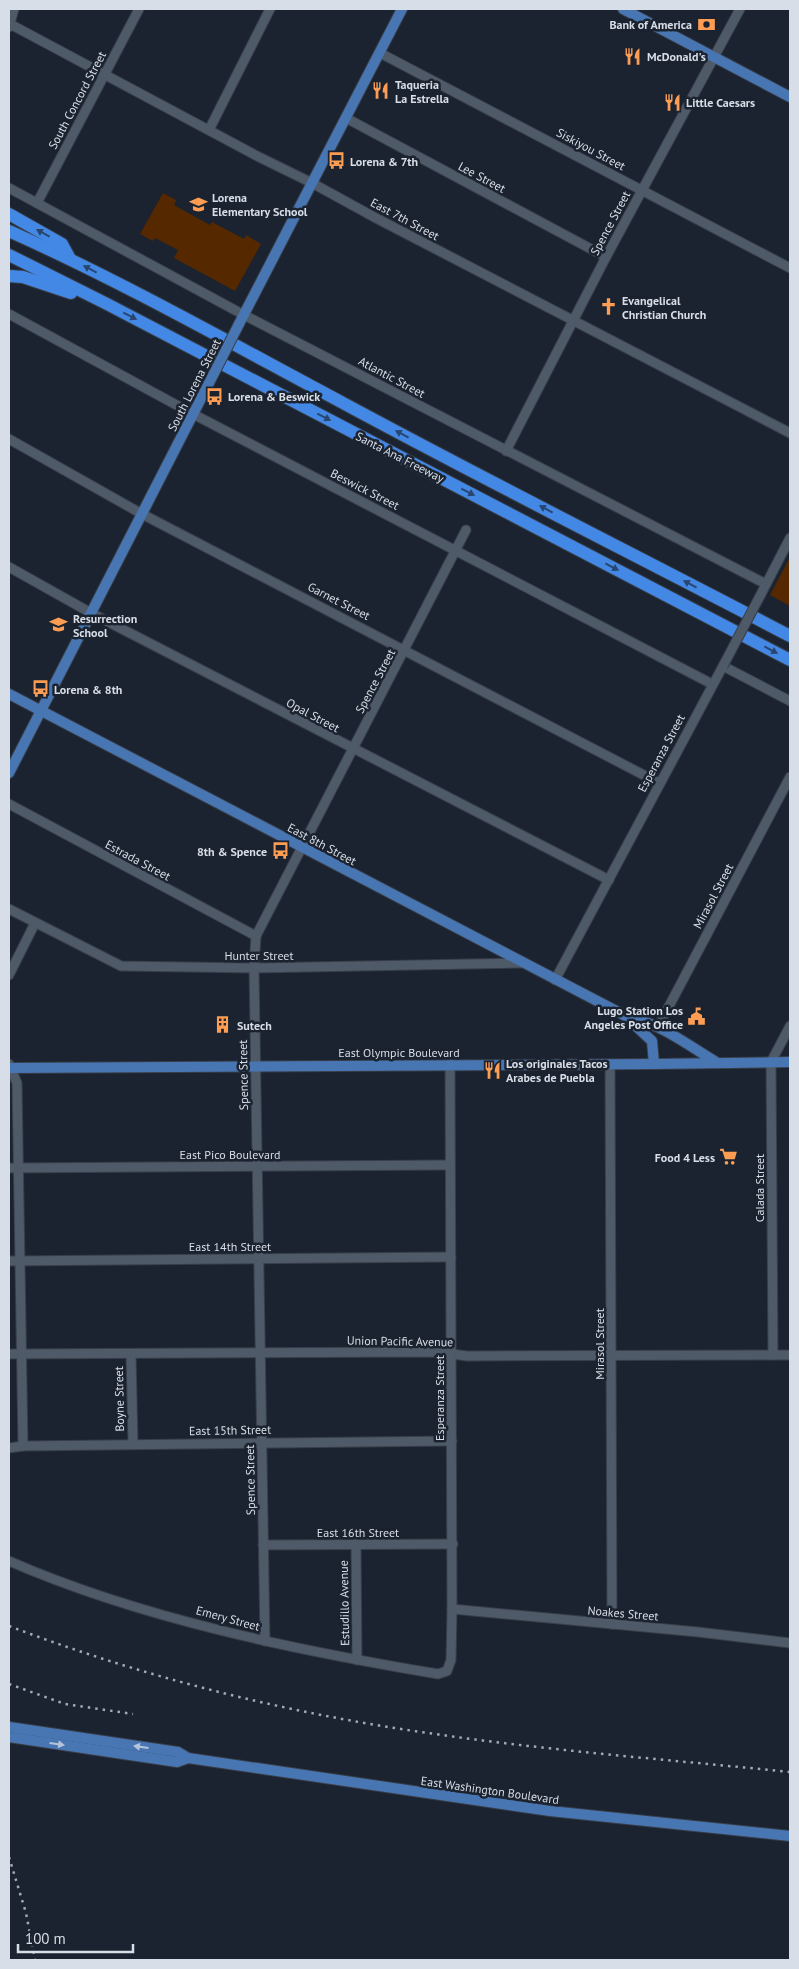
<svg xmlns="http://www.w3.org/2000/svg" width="799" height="1969" font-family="'PT Sans',sans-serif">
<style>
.green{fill:#552800}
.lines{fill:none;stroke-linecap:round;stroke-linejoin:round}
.minor-casing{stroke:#383e49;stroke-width:11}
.major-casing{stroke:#383e49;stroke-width:12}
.highway-casing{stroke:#383e49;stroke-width:14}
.minor{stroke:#4f5a68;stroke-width:9}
.major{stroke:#4876b3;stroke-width:10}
.highway{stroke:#4388e5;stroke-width:12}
.rail{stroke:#a4aab4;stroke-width:2.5;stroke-dasharray:2.5 5;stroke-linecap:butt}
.minor-bridge-casing{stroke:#383e49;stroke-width:11;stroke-linecap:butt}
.major-bridge-casing{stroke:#383e49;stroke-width:12;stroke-linecap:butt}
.minor-bridge{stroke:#4f5a68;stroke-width:9}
.major-bridge{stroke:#4876b3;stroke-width:10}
.oneway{fill:#28466f}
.oneway2{fill:#b4c4da}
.labels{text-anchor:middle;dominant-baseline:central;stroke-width:5;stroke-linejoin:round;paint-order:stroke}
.poi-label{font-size:12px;font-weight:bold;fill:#d8dee7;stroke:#1a232f;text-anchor:start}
.street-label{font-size:12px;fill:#d8dee7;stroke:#1a232f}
</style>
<rect width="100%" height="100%" fill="#1a232f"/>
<!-- green -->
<g class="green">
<path d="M 163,193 L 176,200 L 174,205 L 210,225 L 212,222 L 244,239 L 246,235 L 261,244 L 235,291 L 174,258 L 178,250 L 155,238 L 153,241 L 140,234 Z"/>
<path d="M 790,557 L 790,606 L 770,595 Z"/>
</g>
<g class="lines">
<defs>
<g id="minor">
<path d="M 10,24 L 257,156 L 312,183 L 374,217 L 790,433"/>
<path d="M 9,27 L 14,9"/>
<path d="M 380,53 L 790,268"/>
<path d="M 346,118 L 606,257"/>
<path d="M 209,130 L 270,9"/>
<path d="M 9,188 L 244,315 L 766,584"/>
<path d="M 37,203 L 139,9"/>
<path d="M 9,314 L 193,414 L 712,684"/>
<path d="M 9,439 L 142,514 L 659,783"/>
<path d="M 506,451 L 606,257 L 740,9"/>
<path d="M 9,567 L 91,613 L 609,880"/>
<path d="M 760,596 L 790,538"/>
<path d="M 9,804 L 256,936"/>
<path d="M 9,909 L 121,966 L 254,968 L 522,963"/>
<path d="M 9,975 L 35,923"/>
<path d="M 555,980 L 723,666 L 790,701"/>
<path d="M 658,1027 L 790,777"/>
<path d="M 9,1064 L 17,1083 L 23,1446"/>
<path d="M 610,1064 L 612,1624"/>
<path d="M 9,1168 L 450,1165"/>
<path d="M 9,1261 L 451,1257"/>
<path d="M 9,1354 L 436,1352 L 467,1356 L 790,1355"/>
<path d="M 131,1354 L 133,1444"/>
<path d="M 773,1355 L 771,1062 L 790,1026"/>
<path d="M 9,1448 L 23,1446 L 452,1441"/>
<path d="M 356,1544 L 357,1660"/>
<path d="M 263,1545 L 453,1544"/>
<path d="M 9,1561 C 142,1619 296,1650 438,1674 L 447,1671 L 451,1660 L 452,1609 L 450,1064"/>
<path d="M 452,1609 L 698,1632 L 790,1643"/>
<path d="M 265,1641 L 254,968 L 256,936 L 466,530"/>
</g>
<g id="major">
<path d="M 623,9 L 790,97"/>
<path d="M 239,324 L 402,9"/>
<path d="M 9,694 L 624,1015 L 652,1041 L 654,1064"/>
<path d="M 9,773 L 209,383"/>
<path d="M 625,1016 C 658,1022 688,1045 716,1062"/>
<path d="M 9,1068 L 654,1064 L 790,1062"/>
<path d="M 9,1727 L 178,1752 L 188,1758 L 550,1811 L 790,1836"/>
<path d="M 9,1737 L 177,1762 L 188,1758"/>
</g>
<g id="highway">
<path d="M 9,214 L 62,244 L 70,259"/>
<path d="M 9,231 C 123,282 232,344 343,403 C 491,483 641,558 790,636"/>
<path d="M 9,255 L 107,304 L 790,660"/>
<path d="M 9,276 L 23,277 L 71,293"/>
</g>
</defs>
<!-- minor casing -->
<use href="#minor" class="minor-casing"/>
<!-- major casing -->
<use href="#major" class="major-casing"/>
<!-- highway casing -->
<use href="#highway" class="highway-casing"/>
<!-- minor -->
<use href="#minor" class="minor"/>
<!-- major -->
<use href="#major" class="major"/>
<!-- highway -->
<use href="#highway" class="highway"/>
<!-- rail -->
<g class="rail">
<path d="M 9,1626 C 146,1678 290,1714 435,1734 C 553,1751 672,1760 790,1772"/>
<path d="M 9,1684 L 65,1704 L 133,1714"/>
<path d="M 9,1857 L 26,1913 L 35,1960"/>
</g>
<defs>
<path id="minor-bridge" d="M 723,666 L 760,596"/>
<path id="major-bridge" d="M 209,383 L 239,324"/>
</defs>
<!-- minor-bridge casing -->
<use href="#minor-bridge" class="minor-bridge-casing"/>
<!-- major-bridge casing -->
<use href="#major-bridge" class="major-bridge-casing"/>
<!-- minor-bridge -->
<use href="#minor-bridge" class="minor-bridge"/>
<!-- major-bridge -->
<use href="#major-bridge" class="major-bridge"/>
</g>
<!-- one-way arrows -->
<defs><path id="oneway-solid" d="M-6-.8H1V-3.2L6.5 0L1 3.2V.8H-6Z" transform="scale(1.25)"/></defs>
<g class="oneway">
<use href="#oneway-solid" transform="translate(43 233) rotate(-151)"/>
<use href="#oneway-solid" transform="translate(90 269) rotate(-152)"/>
<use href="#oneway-solid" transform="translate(130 316) rotate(27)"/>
<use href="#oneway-solid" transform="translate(324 417) rotate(27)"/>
<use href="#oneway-solid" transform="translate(402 434) rotate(-152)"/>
<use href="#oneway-solid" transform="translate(468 492) rotate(27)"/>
<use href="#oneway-solid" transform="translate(546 509) rotate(-152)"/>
<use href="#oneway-solid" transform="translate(612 567) rotate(28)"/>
<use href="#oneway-solid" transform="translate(690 584) rotate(-152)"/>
<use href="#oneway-solid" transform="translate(771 650) rotate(28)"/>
</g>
<g class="oneway2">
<use href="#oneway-solid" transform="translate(57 1744) rotate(8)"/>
<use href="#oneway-solid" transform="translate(141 1747) rotate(-172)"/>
</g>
<!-- icons -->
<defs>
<symbol id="bank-bare" viewBox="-9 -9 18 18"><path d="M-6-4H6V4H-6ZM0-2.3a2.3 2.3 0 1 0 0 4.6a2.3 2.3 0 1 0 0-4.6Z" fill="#fd9d54" stroke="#1a232f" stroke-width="2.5" paint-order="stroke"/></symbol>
<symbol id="restaurant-bare" viewBox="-9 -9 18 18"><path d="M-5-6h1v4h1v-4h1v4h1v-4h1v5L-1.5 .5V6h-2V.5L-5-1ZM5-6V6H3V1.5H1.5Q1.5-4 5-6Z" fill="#fd9d54" stroke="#1a232f" stroke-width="2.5" paint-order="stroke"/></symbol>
<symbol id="bus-bare" viewBox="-9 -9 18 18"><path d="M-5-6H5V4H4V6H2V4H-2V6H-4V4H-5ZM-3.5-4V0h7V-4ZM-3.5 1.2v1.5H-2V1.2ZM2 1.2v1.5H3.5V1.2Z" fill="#fd9d54" stroke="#1a232f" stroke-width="2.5" paint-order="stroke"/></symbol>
<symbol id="school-bare" viewBox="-9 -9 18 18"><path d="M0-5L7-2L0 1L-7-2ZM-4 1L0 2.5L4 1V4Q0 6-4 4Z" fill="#fd9d54" stroke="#1a232f" stroke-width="2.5" paint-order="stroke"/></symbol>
<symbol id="church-bare" viewBox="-9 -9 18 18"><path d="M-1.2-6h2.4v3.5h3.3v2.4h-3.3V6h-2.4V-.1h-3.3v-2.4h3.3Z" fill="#fd9d54" stroke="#1a232f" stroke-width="2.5" paint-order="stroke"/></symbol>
<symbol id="civic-bare" viewBox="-9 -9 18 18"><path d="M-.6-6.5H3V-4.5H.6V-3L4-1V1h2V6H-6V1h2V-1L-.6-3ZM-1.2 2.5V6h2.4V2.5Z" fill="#fd9d54" stroke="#1a232f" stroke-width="2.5" paint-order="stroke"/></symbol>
<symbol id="building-bare" viewBox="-9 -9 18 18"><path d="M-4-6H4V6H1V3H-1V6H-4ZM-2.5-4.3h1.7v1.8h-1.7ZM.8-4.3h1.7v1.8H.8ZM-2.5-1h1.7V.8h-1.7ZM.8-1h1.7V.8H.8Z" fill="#fd9d54" stroke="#1a232f" stroke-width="2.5" paint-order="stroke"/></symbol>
<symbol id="supermarket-bare" viewBox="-9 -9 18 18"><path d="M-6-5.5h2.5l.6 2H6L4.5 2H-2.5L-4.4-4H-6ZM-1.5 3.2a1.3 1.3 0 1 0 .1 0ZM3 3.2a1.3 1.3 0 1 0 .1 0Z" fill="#fd9d54" stroke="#1a232f" stroke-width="2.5" paint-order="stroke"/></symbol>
</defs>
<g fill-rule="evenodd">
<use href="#bank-bare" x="694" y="12" width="25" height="25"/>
<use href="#restaurant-bare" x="620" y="44" width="25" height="25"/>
<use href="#restaurant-bare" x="368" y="78" width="25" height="25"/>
<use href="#restaurant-bare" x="660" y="90" width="25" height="25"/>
<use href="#bus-bare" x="324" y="148" width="25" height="25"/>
<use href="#school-bare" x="186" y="192" width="25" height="25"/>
<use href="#church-bare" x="596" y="294" width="25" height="25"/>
<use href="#bus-bare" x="202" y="384" width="25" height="25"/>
<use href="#school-bare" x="46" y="612" width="25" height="25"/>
<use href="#bus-bare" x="28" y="676" width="25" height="25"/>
<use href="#bus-bare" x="268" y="838" width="25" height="25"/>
<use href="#civic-bare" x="684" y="1004" width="25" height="25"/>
<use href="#building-bare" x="210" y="1012" width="25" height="25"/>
<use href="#restaurant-bare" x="480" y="1058" width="25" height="25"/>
<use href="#supermarket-bare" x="716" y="1144" width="25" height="25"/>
</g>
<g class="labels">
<!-- poi labels -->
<g class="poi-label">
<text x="692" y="24" text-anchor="end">Bank of America</text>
<text x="647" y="56">McDonald's</text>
<text x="395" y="84">Taqueria<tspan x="395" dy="14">La Estrella</tspan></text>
<text x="686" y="102">Little Caesars</text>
<text x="350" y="161">Lorena &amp; 7th</text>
<text x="212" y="197">Lorena<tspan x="212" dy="14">Elementary School</tspan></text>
<text x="622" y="300">Evangelical<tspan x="622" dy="14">Christian Church</tspan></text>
<text x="228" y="396">Lorena &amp; Beswick</text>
<text x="73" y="618">Resurrection<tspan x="73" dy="14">School</tspan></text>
<text x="54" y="689">Lorena &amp; 8th</text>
<text x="267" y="851" text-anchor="end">8th &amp; Spence</text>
<text x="683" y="1010" text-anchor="end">Lugo Station Los<tspan x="683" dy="14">Angeles Post Office</tspan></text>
<text x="237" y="1025">Sutech</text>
<text x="506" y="1063">Los originales Tacos<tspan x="506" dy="14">Arabes de Puebla</tspan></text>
<text x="715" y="1157" text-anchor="end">Food 4 Less</text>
</g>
<!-- street labels -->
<g class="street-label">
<text transform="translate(77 100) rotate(-62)">South Concord Street</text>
<text transform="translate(591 149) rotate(28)">Siskiyou Street</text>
<text transform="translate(482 177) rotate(28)">Lee Street</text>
<text transform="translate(405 219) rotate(28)">East 7th Street</text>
<text transform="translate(610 223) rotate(-62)">Spence Street</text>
<text transform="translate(392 377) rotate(28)">Atlantic Street</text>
<text transform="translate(194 385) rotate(-63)">South Lorena Street</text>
<text transform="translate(400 457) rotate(27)">Santa Ana Freeway</text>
<text transform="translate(365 489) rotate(27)">Beswick Street</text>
<text transform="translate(339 601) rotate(27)">Garnet Street</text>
<text transform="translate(375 681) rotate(-62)">Spence Street</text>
<text transform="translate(313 715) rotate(28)">Opal Street</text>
<text transform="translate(661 753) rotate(-62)">Esperanza Street</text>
<text transform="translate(322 844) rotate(28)">East 8th Street</text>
<text transform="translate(138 860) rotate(28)">Estrada Street</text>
<text transform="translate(713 896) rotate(-62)">Mirasol Street</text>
<text x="259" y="955">Hunter Street</text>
<text x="399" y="1052">East Olympic Boulevard</text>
<text transform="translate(243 1075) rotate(-91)">Spence Street</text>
<text x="230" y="1154">East Pico Boulevard</text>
<text transform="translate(759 1188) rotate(-90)">Calada Street</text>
<text x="230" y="1246">East 14th Street</text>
<text transform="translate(400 1341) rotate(1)">Union Pacific Avenue</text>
<text transform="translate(599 1344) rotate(-90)">Mirasol Street</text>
<text transform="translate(439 1398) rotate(-90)">Esperanza Street</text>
<text transform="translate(119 1399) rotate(-91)">Boyne Street</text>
<text transform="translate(230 1430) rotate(-1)">East 15th Street</text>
<text transform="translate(250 1480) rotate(-91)">Spence Street</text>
<text x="358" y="1532">East 16th Street</text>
<text transform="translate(344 1603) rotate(-91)">Estudillo Avenue</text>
<text transform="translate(623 1613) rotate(5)">Noakes Street</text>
<text transform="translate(228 1618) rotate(15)">Emery Street</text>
<text transform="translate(490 1790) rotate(8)">East Washington Boulevard</text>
</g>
</g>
<!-- border -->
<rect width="799" height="1969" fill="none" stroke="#d8dee7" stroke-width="20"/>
<!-- scale -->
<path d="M18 1944v8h115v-8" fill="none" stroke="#d8dee7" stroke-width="2.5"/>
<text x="25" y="1944" font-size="15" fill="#d8dee7" stroke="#1a232f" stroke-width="4" paint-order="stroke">100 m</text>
</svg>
